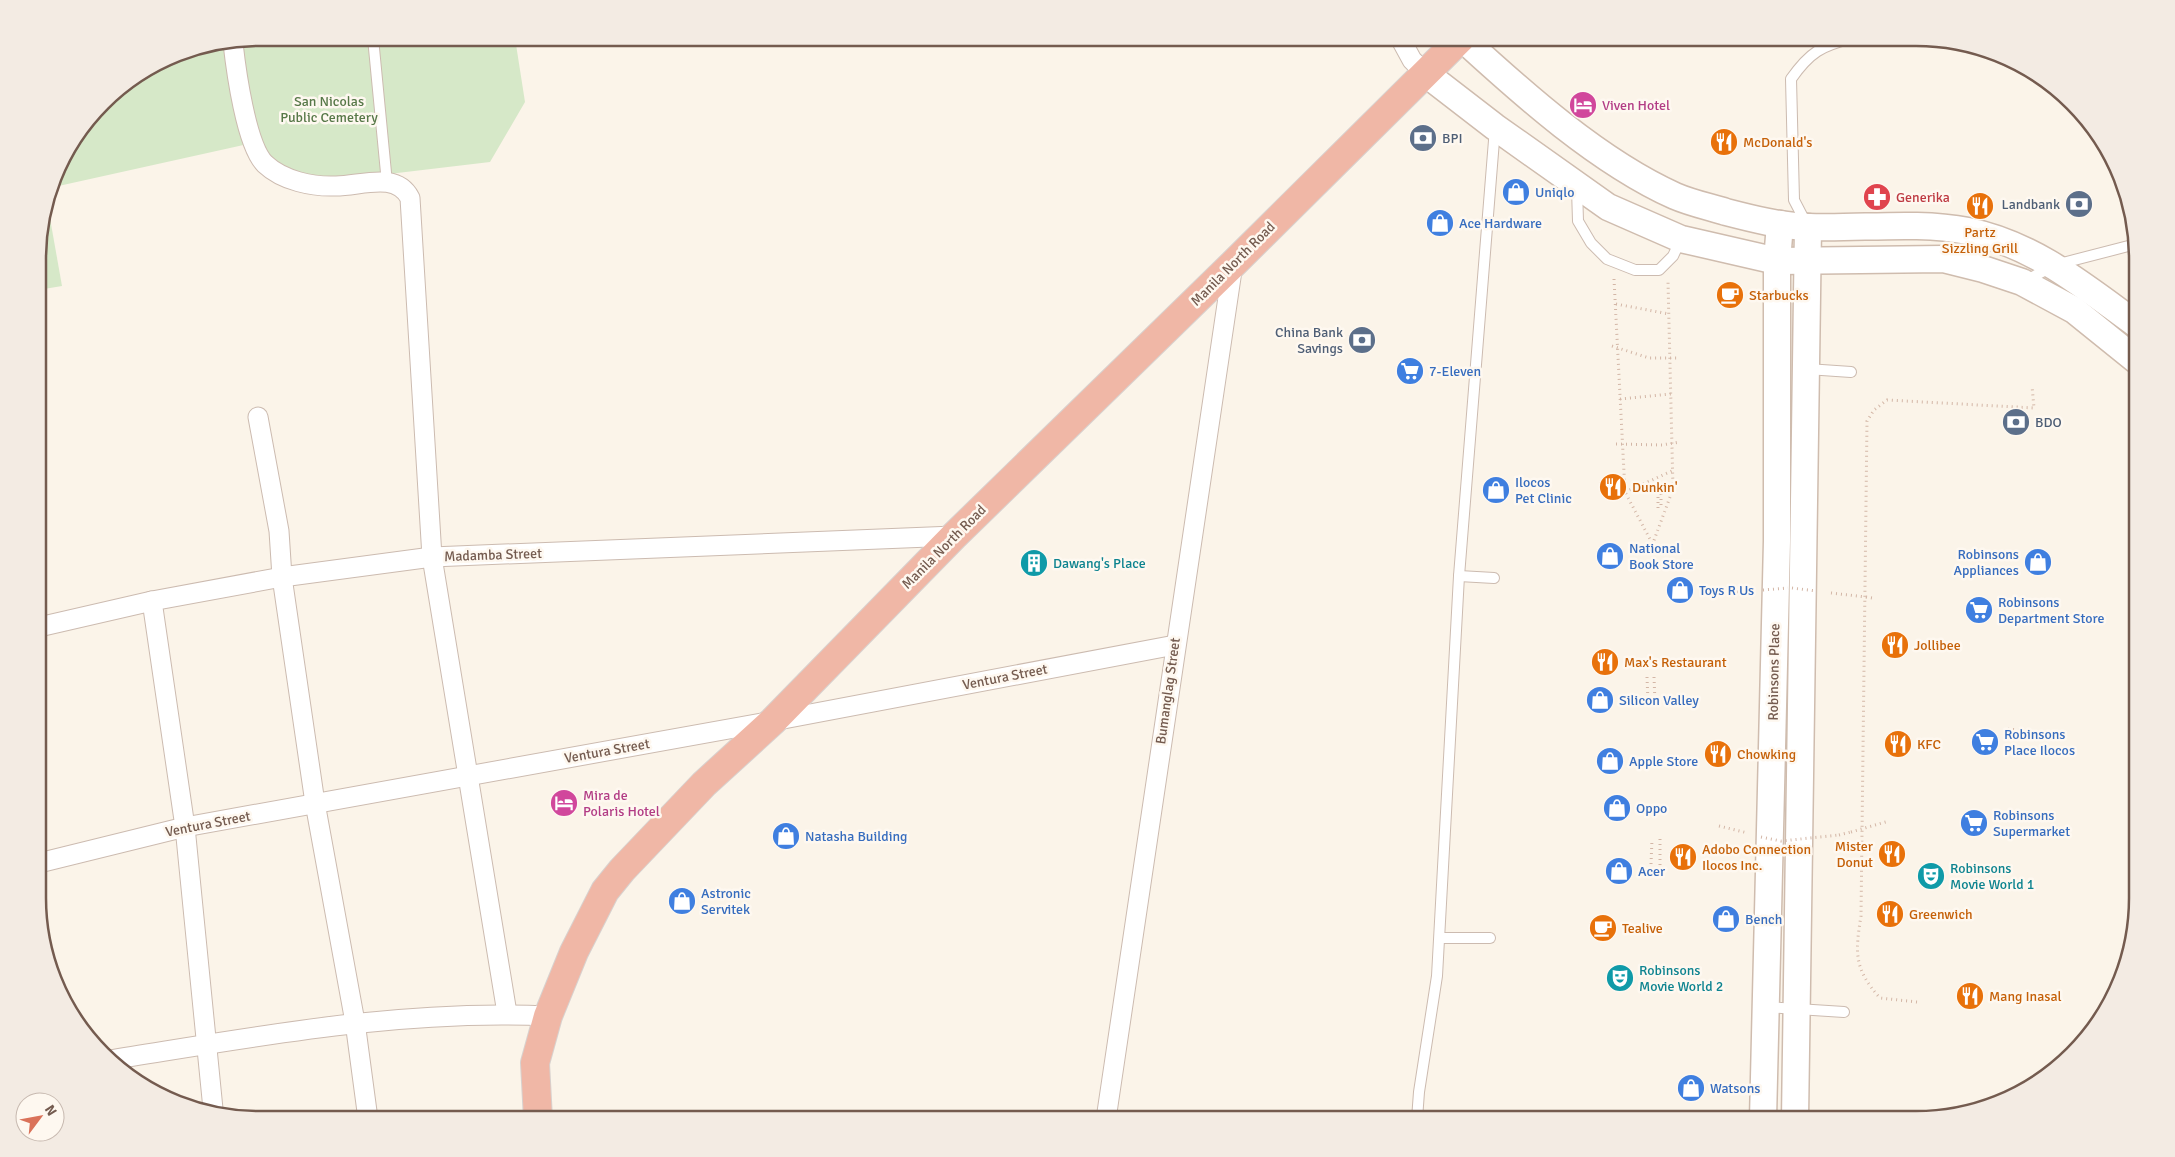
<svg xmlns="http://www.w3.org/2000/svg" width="2175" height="1157" font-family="Signika,sans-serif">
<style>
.green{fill:#d6e8c8}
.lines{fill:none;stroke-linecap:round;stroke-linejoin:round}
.lane-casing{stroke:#ccbbb0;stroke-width:12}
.street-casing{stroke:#ccbbb0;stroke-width:21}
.secondary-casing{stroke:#cfbcae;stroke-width:29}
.highway-casing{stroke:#d8d1ce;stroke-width:30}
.path{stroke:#d3b6a6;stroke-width:3;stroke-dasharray:1 4;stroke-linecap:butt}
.lane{stroke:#fff;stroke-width:10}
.street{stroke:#fff;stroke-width:19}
.secondary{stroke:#fff;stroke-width:26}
.highway{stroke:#f0b7a6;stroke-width:28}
.path-bridge{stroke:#d3b6a6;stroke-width:3;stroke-dasharray:1 4;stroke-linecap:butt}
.labels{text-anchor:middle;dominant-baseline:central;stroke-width:5;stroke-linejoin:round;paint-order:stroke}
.park-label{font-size:14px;fill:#577848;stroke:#fef8f0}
.hotel-label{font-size:14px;fill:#b23c85;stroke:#fef8f0;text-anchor:start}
.service-label{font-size:14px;fill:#4e5e75;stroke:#fef8f0;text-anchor:start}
.food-label{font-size:14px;fill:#c56008;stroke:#fef8f0;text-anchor:start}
.shop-label{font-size:14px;fill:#366cbe;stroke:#fef8f0;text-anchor:start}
.health-label{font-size:14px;fill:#be3a42;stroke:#fef8f0;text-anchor:start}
.street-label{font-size:14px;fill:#745b4f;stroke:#fef8f0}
.culture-label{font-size:14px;fill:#0d838f;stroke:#fef8f0;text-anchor:start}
.rim{fill:none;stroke:#745b4f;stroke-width:2.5}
</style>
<rect width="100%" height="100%" fill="#fbf4e9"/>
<!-- green -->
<g class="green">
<path d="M 259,38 L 515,38 L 525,102 L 490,162 L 313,183 L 248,144 L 54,187 L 60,161 L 113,93 L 175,54 Z"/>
<path d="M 48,207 L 62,286 L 38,290 L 38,244 Z"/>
</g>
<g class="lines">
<defs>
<g id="lane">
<path d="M 373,38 L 387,183"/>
<path d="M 1577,189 L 1578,221 L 1591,243 L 1607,259 L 1635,270 L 1659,270 L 1673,256 L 1681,239"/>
<path d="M 1807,225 L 1794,200 L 1791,79 C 1810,52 1821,46 1853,38"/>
<path d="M 2025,281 L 2055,265 L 2136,244"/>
<path d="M 1807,369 L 1851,372"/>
<path d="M 1459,576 L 1494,578"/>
<path d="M 1440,938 L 1490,938"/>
<path d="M 1766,1007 L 1844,1012"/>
<path d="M 1417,1119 L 1419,1092 L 1437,976 L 1459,576 L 1495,128"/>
</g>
<g id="street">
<path d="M 1400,38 L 1412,60 L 1425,73"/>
<path d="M 233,43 C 236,70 246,145 265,164 C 283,181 313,187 336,186 C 361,186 396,171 410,198 L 432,557 L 507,1013"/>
<path d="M 258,417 L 279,531 L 282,577 L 315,803 L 355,1022 L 368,1119"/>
<path d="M 152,601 L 185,827 L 213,1109"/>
<path d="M 39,627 L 152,601 L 282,577 L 432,557 L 954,536"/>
<path d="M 39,863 L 185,827 L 773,721 L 1175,645"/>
<path d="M 109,1060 C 255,1037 400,1009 548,1016"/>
<path d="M 1106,1119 L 1233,264"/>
</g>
<g id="secondary">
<path d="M 1462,38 C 1523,94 1599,162 1675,196 C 1691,203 1710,207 1726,212 C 1753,219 1781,226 1808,227 C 1861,229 1916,221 1968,231 C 2033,244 2084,286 2136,324"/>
<path d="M 1425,73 L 1495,127 L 1608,207 L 1681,239 L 1777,261 L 1943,259 L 1983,269 L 2022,282 L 2074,310 L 2136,360"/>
<path d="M 1763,1119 L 1777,541 L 1777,261 L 1780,224"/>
<path d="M 1795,1119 L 1808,227"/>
</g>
<path id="highway" d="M 538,1119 L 535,1063 L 548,1016 L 574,952 L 605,891 L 622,870 L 704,784 L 773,721 L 954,536 L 1233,264 L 1461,38"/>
</defs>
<!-- lane casing -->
<use href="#lane" class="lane-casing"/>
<!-- street casing -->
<use href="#street" class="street-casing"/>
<!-- secondary casing -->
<use href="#secondary" class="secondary-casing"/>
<!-- highway casing -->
<use href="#highway" class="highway-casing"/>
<!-- path -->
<g class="path">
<path d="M 1614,279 L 1625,492 L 1652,543"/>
<path d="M 1616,304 L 1669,314"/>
<path d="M 1620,399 L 1671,394"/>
<path d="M 1661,489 L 1661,508"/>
<path d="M 1625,492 L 1672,471"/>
<path d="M 1658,508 L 1658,489 L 1673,489"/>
<path d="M 1652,555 L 1653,543 L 1673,489 L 1668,282"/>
<path d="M 1737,592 L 1754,591"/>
<path d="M 1866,597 L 1872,598"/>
<path d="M 1647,677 L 1648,702"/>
<path d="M 1654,677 L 1655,702"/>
<path d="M 2008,729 L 2029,731"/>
<path d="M 2007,737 L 2029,738"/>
<path d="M 1719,826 L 1748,833"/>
<path d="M 1839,835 L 1851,832"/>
<path d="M 1651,864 L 1652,839"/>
<path d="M 1660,865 L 1660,838"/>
<path d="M 1917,1002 L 1880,998 C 1854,969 1855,953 1861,916 L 1867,421 L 1874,410 L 1887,400 L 2034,408 L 2032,386"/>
</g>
<!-- lane -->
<use href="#lane" class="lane"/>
<!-- street -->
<use href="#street" class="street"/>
<!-- secondary -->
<use href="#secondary" class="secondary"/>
<!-- highway -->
<use href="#highway" class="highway"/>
<!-- path-bridge -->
<g class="path-bridge">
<path d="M 1612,346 L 1649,358 L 1679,358"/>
<path d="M 1616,444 L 1662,445 L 1680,442"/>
<path d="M 1792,588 L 1816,591"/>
<path d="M 1763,590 L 1788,588"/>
<path d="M 1831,593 L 1866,597"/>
<path d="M 1851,832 L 1889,821"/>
<path d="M 1761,837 L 1781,841 L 1839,835"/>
</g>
</g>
<!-- icons -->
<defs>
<symbol id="hotel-disc" viewBox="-11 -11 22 22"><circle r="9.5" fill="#d1479c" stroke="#fef8f0"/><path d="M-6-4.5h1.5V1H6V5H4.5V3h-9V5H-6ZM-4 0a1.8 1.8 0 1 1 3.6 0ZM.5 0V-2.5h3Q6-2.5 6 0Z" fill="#fff"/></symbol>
<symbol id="bank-disc" viewBox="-11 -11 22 22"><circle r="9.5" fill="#5c6f8a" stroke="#fef8f0"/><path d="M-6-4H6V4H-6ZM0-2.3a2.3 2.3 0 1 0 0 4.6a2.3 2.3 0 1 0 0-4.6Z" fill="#fff"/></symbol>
<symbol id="restaurant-disc" viewBox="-11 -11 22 22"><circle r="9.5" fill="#e8710a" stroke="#fef8f0"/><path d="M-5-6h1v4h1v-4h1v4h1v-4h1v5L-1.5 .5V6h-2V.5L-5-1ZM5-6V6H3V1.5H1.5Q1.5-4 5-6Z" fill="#fff"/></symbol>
<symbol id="shop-disc" viewBox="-11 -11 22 22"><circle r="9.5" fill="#3f7fe0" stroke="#fef8f0"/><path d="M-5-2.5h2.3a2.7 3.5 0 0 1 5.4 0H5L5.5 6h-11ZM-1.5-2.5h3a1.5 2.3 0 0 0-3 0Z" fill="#fff"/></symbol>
<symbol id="pharmacy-disc" viewBox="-11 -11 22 22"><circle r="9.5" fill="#e0444e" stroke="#fef8f0"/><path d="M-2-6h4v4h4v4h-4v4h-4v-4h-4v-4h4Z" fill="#fff"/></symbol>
<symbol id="cafe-disc" viewBox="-11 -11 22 22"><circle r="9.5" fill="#e8710a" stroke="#fef8f0"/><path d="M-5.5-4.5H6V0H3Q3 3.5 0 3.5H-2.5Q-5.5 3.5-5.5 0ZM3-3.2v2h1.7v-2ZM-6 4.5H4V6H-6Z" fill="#fff"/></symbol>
<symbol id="supermarket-disc" viewBox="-11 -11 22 22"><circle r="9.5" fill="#3f7fe0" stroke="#fef8f0"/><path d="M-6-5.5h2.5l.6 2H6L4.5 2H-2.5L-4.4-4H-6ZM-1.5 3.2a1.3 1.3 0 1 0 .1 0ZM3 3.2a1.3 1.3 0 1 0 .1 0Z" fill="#fff"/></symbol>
<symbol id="building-disc" viewBox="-11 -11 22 22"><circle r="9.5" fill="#0f9aa8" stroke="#fef8f0"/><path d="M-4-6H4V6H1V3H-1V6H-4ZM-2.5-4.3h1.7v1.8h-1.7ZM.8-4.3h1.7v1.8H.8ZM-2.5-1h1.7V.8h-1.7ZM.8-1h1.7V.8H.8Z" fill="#fff"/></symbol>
<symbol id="theatre-disc" viewBox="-11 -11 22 22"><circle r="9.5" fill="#0f9aa8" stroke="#fef8f0"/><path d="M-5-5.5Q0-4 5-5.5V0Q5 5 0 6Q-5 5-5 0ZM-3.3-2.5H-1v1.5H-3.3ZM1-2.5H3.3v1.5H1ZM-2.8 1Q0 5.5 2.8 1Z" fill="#fff"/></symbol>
</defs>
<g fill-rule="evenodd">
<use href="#hotel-disc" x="1567" y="89" width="32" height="32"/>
<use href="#bank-disc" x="1407" y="122" width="32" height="32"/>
<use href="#restaurant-disc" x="1708" y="126" width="32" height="32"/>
<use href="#shop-disc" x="1500" y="176" width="32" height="32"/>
<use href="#pharmacy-disc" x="1861" y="181" width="32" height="32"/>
<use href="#bank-disc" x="2063" y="188" width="32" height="32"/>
<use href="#restaurant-disc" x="1964" y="190" width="32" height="32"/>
<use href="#shop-disc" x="1424" y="207" width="32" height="32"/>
<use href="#cafe-disc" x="1714" y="279" width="32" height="32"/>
<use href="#bank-disc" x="1346" y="324" width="32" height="32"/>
<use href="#supermarket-disc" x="1394" y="355" width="32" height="32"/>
<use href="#bank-disc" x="2000" y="406" width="32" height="32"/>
<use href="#restaurant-disc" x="1597" y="471" width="32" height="32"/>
<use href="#shop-disc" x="1480" y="474" width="32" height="32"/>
<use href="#shop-disc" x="1594" y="540" width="32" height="32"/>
<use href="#shop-disc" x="2022" y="546" width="32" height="32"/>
<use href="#building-disc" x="1018" y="547" width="32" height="32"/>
<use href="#shop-disc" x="1664" y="574" width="32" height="32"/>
<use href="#supermarket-disc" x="1963" y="594" width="32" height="32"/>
<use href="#restaurant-disc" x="1879" y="629" width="32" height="32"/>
<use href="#restaurant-disc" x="1589" y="646" width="32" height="32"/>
<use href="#shop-disc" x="1584" y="684" width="32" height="32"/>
<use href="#supermarket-disc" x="1969" y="726" width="32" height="32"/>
<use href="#restaurant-disc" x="1882" y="728" width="32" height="32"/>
<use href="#restaurant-disc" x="1702" y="738" width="32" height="32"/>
<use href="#shop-disc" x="1594" y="745" width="32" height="32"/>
<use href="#hotel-disc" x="548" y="787" width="32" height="32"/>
<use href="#shop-disc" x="1601" y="792" width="32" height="32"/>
<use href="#supermarket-disc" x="1958" y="807" width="32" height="32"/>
<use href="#shop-disc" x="770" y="820" width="32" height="32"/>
<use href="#restaurant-disc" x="1876" y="838" width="32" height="32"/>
<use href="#restaurant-disc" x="1667" y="841" width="32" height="32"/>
<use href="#shop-disc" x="1603" y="855" width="32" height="32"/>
<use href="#theatre-disc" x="1915" y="860" width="32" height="32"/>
<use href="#shop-disc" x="666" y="885" width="32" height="32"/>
<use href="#restaurant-disc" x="1874" y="898" width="32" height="32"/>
<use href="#shop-disc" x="1710" y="903" width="32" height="32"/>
<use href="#cafe-disc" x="1587" y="912" width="32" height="32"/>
<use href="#theatre-disc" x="1604" y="962" width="32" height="32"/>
<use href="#restaurant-disc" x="1954" y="980" width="32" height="32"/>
<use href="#shop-disc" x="1675" y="1072" width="32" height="32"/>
</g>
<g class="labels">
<!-- park labels -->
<g class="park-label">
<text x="329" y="101">San Nicolas<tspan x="329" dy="16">Public Cemetery</tspan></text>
</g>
<!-- hotel labels -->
<g class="hotel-label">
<text x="1602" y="105">Viven Hotel</text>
<text x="583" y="795">Mira de<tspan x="583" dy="16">Polaris Hotel</tspan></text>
</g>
<!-- service labels -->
<g class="service-label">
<text x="1442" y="138">BPI</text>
<text x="2060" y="204" text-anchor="end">Landbank</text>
<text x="1343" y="332" text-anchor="end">China Bank<tspan x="1343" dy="16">Savings</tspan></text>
<text x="2035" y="422">BDO</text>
</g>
<!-- food labels -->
<g class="food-label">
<text x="1743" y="142">McDonald's</text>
<text x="1980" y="232" text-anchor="middle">Partz<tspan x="1980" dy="16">Sizzling Grill</tspan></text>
<text x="1749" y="295">Starbucks</text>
<text x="1632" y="487">Dunkin'</text>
<text x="1914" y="645">Jollibee</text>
<text x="1624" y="662">Max's Restaurant</text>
<text x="1917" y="744">KFC</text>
<text x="1737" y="754">Chowking</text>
<text x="1873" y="846" text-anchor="end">Mister<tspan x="1873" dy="16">Donut</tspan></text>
<text x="1702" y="849">Adobo Connection<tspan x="1702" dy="16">Ilocos Inc.</tspan></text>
<text x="1909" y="914">Greenwich</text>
<text x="1622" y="928">Tealive</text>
<text x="1989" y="996">Mang Inasal</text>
</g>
<!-- shop labels -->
<g class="shop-label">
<text x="1535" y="192">Uniqlo</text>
<text x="1459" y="223">Ace Hardware</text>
<text x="1429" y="371">7-Eleven</text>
<text x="1515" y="482">Ilocos<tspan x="1515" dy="16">Pet Clinic</tspan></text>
<text x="1629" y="548">National<tspan x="1629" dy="16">Book Store</tspan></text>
<text x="2019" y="554" text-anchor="end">Robinsons<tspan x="2019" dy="16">Appliances</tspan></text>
<text x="1699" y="590">Toys R Us</text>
<text x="1998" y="602">Robinsons<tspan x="1998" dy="16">Department Store</tspan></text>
<text x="1619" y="700">Silicon Valley</text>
<text x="2004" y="734">Robinsons<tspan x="2004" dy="16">Place Ilocos</tspan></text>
<text x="1629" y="761">Apple Store</text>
<text x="1636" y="808">Oppo</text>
<text x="1993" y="815">Robinsons<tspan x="1993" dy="16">Supermarket</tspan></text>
<text x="805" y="836">Natasha Building</text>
<text x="1638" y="871">Acer</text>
<text x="701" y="893">Astronic<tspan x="701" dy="16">Servitek</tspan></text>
<text x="1745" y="919">Bench</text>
<text x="1710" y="1088">Watsons</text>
</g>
<!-- health labels -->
<g class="health-label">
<text x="1896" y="197">Generika</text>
</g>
<!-- street labels -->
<g class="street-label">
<text transform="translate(1233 264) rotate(-45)">Manila North Road</text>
<text transform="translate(944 547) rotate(-45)">Manila North Road</text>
<text transform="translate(493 555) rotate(-2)">Madamba Street</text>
<text transform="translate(1774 672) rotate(-89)">Robinsons Place</text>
<text transform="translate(1005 677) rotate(-11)">Ventura Street</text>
<text transform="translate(1168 691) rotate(-82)">Bumanglag Street</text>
<text transform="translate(607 751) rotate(-10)">Ventura Street</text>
<text transform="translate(208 824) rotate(-11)">Ventura Street</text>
</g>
<!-- culture labels -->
<g class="culture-label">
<text x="1053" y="563">Dawang's Place</text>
<text x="1950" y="868">Robinsons<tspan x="1950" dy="16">Movie World 1</tspan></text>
<text x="1639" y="970">Robinsons<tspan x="1639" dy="16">Movie World 2</tspan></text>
</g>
</g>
<!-- crop -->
<path d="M0 0H2175V1157H0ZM259 46H1916A213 213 0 0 1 2129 259V898A213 213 0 0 1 1916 1111H259A213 213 0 0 1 46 898V259A213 213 0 0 1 259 46Z" fill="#f3ebe3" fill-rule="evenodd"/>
<path class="rim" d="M259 46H1916A213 213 0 0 1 2129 259V898A213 213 0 0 1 1916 1111H259A213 213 0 0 1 46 898V259A213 213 0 0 1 259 46Z"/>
<!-- north arrow -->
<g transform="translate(40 1117) rotate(58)"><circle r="24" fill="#fef8f0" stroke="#c7b9b0"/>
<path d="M0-4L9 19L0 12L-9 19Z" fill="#da7259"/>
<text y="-8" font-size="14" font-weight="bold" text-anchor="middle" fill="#745b4f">N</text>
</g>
</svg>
